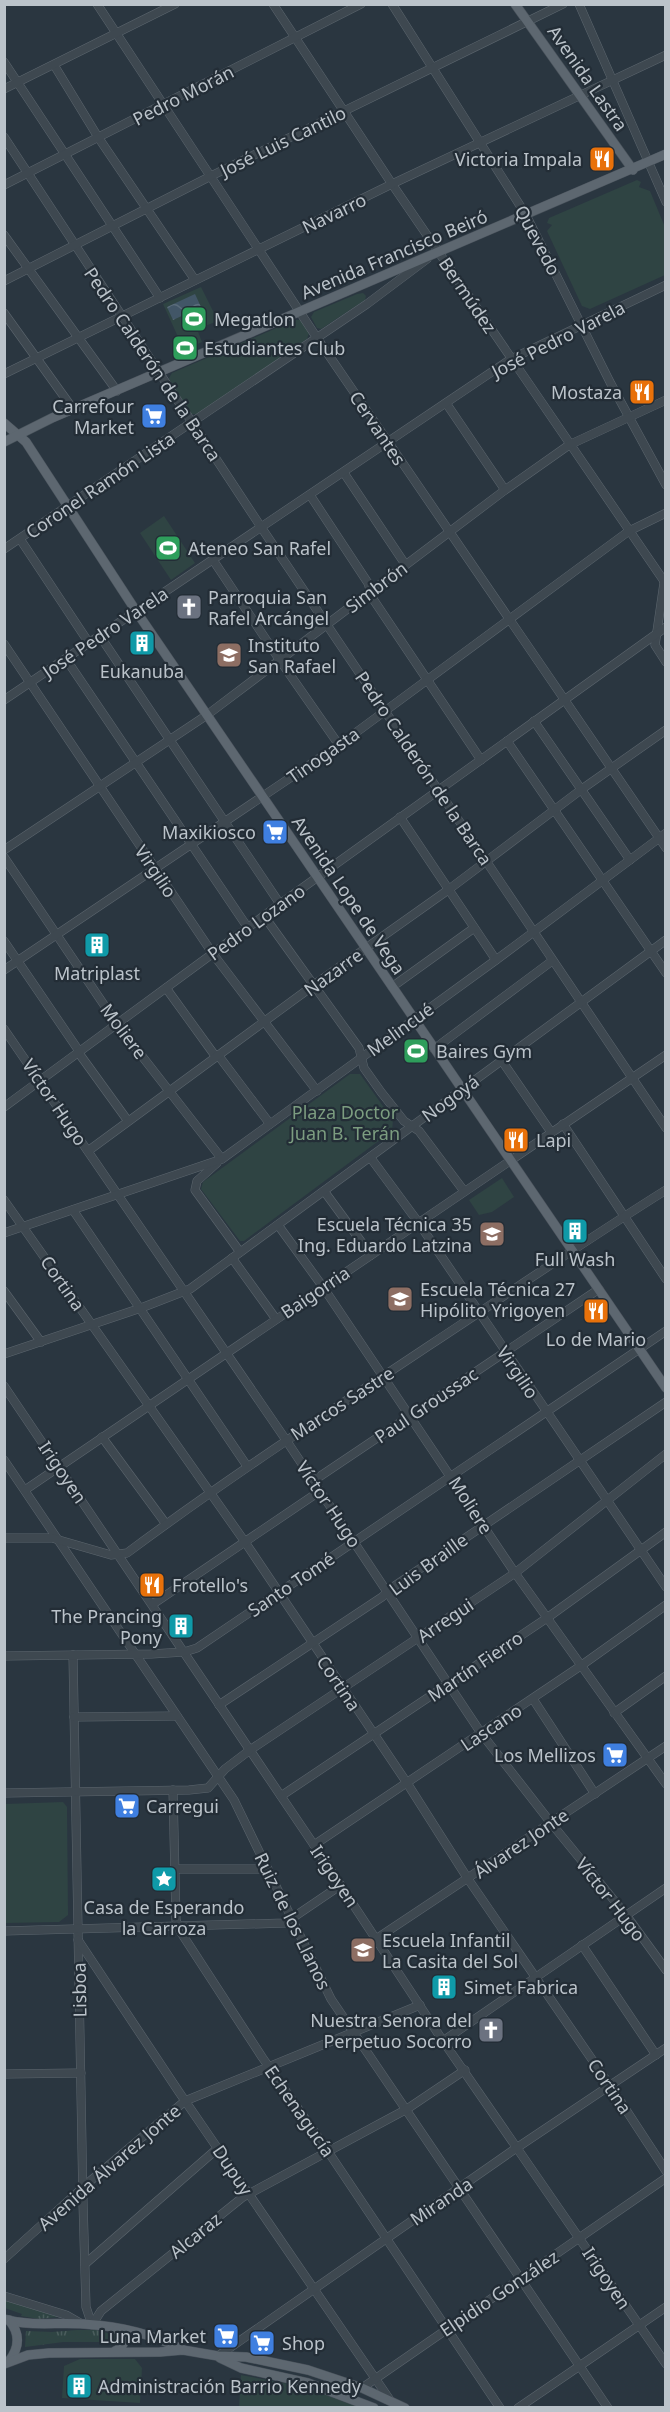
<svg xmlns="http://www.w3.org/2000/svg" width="670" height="2412" font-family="'Noto Sans',sans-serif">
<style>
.grass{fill:url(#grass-tufts)}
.park{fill:#2f4443}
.water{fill:url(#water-waves)}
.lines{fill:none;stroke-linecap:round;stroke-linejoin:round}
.minor-casing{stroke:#5c666e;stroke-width:9}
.major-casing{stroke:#48515a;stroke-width:10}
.minor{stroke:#3e4850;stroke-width:8}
.major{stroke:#5d6770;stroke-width:9}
.labels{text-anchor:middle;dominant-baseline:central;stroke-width:4.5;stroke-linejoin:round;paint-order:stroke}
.street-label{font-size:18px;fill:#bbc3ca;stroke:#232d36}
.poi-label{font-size:18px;fill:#bbc3ca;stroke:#232d36;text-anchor:start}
.park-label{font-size:18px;fill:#7c9d80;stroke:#232d36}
</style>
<defs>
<pattern id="grass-tufts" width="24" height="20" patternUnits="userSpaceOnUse" patternTransform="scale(1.5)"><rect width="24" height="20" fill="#2f4443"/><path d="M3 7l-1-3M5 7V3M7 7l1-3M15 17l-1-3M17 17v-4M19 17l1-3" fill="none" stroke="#4b5d5d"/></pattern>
<pattern id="water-waves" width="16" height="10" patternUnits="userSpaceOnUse" patternTransform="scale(1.5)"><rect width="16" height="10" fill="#425667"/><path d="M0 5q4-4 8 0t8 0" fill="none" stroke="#5b6d7b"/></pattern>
</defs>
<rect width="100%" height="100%" fill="#2a3640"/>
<!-- grass -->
<g class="grass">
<path d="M 4,2297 L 58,2315 L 58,2317 L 39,2319 L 21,2316 L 22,2314 L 5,2308 Z"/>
<path d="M 77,2330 L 96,2330 L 115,2335 L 118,2339 L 115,2342 L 63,2342 L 25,2347 L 26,2331 L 52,2332 Z"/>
</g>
<!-- park -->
<g class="park">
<path d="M 637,180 L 641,182 L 639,187 L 650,191 L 665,227 L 665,275 L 590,309 L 582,306 L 547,231 L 552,225 L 547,223 L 549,218 Z"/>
<path d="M 201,287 L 218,321 L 197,329 L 202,342 L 184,350 L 163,304 Z"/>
<path d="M 363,293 L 366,296 L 365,300 L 321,329 L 317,328 L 311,317 L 314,312 L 357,294 Z"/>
<path d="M 295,320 L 301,320 L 309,333 L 307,339 L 198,414 L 191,414 L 170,382 L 169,378 L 172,373 Z"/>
<path d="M 164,516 L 195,563 L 171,580 L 140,533 Z"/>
<path d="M 350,1074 L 360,1074 L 393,1120 L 392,1131 L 244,1241 L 240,1241 L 201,1189 L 203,1182 Z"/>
<path d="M 502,1178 L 514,1197 L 492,1212 L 479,1215 L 469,1200 Z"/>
<path d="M 63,1802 L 67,1807 L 68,1915 L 59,1922 L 5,1923 L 5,1804 Z"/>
<path d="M 80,2359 L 135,2359 L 142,2368 L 140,2403 L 62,2398 L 64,2366 Z"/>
<path d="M 241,2375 L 304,2387 L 358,2407 L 239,2407 Z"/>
</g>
<!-- water -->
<path class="water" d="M 195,294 L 201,307 L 173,320 L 167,307 Z"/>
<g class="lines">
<defs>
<g id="minor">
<path d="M 97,4 L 317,338 L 666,848"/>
<path d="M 273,4 L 392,184 L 666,584"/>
<path d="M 392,4 L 526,215 L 611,384 L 666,485"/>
<path d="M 579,4 L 666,202"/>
<path d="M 4,62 L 160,298"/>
<path d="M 54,65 L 98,137 L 195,280"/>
<path d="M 4,89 L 175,4"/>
<path d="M 4,137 L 261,527 L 666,1128"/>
<path d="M 4,185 L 361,4"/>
<path d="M 4,235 L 117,391"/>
<path d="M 4,281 L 211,176 L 563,4"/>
<path d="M 4,313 L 73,409"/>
<path d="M 4,374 L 392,184 L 666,55"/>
<path d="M 446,403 L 505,490"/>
<path d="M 344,473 L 405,564"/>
<path d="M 310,495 L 368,583 L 373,599 L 481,760"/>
<path d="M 20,539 L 89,643"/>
<path d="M 4,549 L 367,304 L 427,259"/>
<path d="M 213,560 L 279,659 L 339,745"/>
<path d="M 664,583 L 655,645 L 666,662"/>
<path d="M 100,636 L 280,904"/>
<path d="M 4,644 L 213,954 L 317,1091"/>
<path d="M 66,659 L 248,928"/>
<path d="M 4,700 L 511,359 L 666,285"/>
<path d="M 534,721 L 630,860"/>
<path d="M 507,741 L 666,973"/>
<path d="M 400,817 L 496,960"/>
<path d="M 4,850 L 207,715 L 505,490 L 569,445 L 666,400"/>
<path d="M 4,857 L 117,1024 L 222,1159"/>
<path d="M 264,916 L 359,1048 L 364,1068 L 381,1092 L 404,1121 L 419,1131 L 464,1191"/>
<path d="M 4,941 L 79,1051"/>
<path d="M 4,970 L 339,745 L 629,531 L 666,513"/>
<path d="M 392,987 L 474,928"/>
<path d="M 166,988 L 216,1057"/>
<path d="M 4,1029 L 286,1440 L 481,1733 L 551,1823 L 626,1915 L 666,1970"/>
<path d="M 434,1049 L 552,961"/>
<path d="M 78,1052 L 128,1121"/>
<path d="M 218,1055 L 270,1124"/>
<path d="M 502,1061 L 551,1132"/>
<path d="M 4,1107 L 280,904 L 666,627"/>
<path d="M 563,1124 L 666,1279"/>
<path d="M 88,1151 L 314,985 L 448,890 L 582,789 L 666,730"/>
<path d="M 370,1157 L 418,1222 L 666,1587"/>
<path d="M 217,1163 L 197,1181 L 195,1190 L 240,1252"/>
<path d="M 324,1191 L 371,1255"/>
<path d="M 4,1200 L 245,1542 L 407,1783 L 468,1879 L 613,2090 L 666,2171"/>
<path d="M 73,1210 L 247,1466"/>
<path d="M 278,1225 L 323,1287 L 515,1573 L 666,1784"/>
<path d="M 4,1233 L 222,1159 L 496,960 L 666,833"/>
<path d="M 232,1258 L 276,1319"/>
<path d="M 4,1291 L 41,1342"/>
<path d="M 4,1354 L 141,1308 L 190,1289 L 666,940"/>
<path d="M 4,1386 L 314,1845 L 443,2041 L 666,2364"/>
<path d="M 102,1437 L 166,1524"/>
<path d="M 4,1460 L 234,1800 L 331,1999 L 608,2408"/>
<path d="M 313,1481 L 599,1289"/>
<path d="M 25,1490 L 666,1055"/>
<path d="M 4,1538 L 52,1538 L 111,1555 L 127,1553 C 225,1480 328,1413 430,1345 C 509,1293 586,1240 666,1190"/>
<path d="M 153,1604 L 320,1491"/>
<path d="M 73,1655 L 83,2202 L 86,2307 L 92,2325"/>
<path d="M 4,1656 L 151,1654 L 184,1652 L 197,1648 L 666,1331"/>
<path d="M 533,1699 L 595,1794"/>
<path d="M 219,1705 L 382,1597 L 393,1587 L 666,1402"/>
<path d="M 614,1713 L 666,1676"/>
<path d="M 74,1717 L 177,1716"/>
<path d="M 173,1790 L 176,1920 L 180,1931 L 262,2057 L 323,2144 L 500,2408"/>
<path d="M 4,1793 L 189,1790 L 208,1788 L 225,1769 L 250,1750 L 515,1573 L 666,1454"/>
<path d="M 281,1796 L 547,1618 L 666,1532"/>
<path d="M 314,1845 L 582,1665 L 666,1605"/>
<path d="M 176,1869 L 268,1869"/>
<path d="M 4,1931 L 285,1923 L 341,1885"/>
<path d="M 376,1939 L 666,1746"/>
<path d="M 78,1940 L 179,2092 L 390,2400"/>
<path d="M 582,1945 L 656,2055"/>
<path d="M 443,2041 L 666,1888"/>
<path d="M 4,2074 L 81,2073"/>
<path d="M 4,2259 L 89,2182 L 185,2101 L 420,2005"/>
<path d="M 85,2264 L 218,2148"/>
<path d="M 4,2296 L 66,2315 L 80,2323"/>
<path d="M 92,2325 L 101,2311 L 243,2197 L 407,2109 L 465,2070"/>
<path d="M 218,2356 L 512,2151 L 666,2048"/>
<path d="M 362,2388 L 666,2178"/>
<path d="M 518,2408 L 666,2307"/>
</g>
<g id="major">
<path d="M 515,4 L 633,170"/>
<path d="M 4,423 L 26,442 L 136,611 L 666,1388"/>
<path d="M 4,442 L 52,418 L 666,154"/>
<path d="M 4,2319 C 31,2327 56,2322 84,2324 C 117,2326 153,2334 183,2350"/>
<path d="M 9,2320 C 20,2333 20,2347 9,2361"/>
<path d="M 115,2351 L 121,2348 L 125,2340 L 121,2332 L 117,2330"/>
<path d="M 220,2358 L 241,2368 L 308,2383 L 374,2408"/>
<path d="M 4,2364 L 28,2355 L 49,2353 L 160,2352 L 183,2350 L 218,2356 L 246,2357 L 308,2370 L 362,2388 L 405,2408"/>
</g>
</defs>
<!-- minor casing -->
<use href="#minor" class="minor-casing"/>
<!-- major casing -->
<use href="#major" class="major-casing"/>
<!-- minor -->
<use href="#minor" class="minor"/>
<!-- major -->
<use href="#major" class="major"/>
</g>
<!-- icons -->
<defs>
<symbol id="restaurant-square" viewBox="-11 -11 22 22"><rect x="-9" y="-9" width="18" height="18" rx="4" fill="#e8710a" stroke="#232d36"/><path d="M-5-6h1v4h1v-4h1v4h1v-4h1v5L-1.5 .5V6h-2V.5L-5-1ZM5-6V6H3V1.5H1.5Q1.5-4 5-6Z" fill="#fff"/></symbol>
<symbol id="stadium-square" viewBox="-11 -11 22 22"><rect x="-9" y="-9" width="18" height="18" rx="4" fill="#2e9e5b" stroke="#232d36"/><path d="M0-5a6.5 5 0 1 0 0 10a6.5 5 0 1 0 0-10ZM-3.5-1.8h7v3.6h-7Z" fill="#fff"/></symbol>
<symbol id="supermarket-square" viewBox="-11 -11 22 22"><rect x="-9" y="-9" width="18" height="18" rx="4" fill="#3f7fe0" stroke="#232d36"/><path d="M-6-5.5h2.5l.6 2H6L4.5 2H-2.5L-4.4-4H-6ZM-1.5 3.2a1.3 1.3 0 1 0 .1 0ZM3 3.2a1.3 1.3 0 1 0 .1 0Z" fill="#fff"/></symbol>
<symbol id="church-square" viewBox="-11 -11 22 22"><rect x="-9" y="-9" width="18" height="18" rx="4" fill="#6b7280" stroke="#232d36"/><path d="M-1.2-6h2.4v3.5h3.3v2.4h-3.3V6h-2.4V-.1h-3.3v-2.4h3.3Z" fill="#fff"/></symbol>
<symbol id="building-square" viewBox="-11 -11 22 22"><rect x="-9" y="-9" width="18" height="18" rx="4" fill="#0f9aa8" stroke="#232d36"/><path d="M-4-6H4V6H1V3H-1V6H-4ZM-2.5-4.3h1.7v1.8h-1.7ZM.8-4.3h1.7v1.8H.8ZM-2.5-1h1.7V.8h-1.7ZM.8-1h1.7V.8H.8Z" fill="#fff"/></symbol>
<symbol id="school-square" viewBox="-11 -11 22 22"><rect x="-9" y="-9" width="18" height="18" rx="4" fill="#8d6e63" stroke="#232d36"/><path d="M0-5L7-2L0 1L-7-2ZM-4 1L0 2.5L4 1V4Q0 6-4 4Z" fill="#fff"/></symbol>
<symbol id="sight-square" viewBox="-11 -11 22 22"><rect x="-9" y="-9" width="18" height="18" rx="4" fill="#0f9aa8" stroke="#232d36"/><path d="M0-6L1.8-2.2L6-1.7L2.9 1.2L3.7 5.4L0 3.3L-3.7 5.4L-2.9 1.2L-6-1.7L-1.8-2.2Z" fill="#fff"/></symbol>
</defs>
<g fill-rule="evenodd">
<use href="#restaurant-square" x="587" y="144" width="30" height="30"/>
<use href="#stadium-square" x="179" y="304" width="30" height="30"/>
<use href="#stadium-square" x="170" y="333" width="30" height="30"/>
<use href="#restaurant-square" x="627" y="377" width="30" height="30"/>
<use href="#supermarket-square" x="139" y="401" width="30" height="30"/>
<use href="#stadium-square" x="153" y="533" width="30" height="30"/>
<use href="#church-square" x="174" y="592" width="30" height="30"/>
<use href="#building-square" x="127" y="628" width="30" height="30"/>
<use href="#school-square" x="214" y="640" width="30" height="30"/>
<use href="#supermarket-square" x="260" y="817" width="30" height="30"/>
<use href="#building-square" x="82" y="930" width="30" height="30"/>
<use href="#stadium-square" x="401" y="1036" width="30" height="30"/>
<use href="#restaurant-square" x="501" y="1125" width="30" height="30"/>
<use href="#building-square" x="560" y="1216" width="30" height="30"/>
<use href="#school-square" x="477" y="1219" width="30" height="30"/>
<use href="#school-square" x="385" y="1284" width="30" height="30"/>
<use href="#restaurant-square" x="581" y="1296" width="30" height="30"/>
<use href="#restaurant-square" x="137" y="1570" width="30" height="30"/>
<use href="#building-square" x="166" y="1611" width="30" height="30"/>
<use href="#supermarket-square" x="600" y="1740" width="30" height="30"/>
<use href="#supermarket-square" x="112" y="1791" width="30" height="30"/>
<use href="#sight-square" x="149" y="1864" width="30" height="30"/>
<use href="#school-square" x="348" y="1935" width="30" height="30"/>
<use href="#building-square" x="429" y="1972" width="30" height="30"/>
<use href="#church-square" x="476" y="2015" width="30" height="30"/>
<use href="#supermarket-square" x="211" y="2321" width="30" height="30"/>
<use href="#supermarket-square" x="247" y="2328" width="30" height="30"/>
<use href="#building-square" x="64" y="2371" width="30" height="30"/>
</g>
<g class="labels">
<!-- street labels -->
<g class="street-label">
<text transform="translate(588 78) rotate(55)">Avenida Lastra</text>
<text transform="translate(183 95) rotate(-27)">Pedro Morán</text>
<text transform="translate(283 141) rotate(-26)">José Luis Cantilo</text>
<text transform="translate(334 213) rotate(-26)">Navarro</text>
<text transform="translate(538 240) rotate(62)">Quevedo</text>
<text transform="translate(394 254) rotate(-23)">Avenida Francisco Beiró</text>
<text transform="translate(468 295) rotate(56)">Bermúdez</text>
<text transform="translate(558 339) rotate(-27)">José Pedro Varela</text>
<text transform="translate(153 364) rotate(56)">Pedro Calderón de la Barca</text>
<text transform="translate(378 428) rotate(56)">Cervantes</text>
<text transform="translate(100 485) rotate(-34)">Coronel Ramón Lista</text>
<text transform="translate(376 587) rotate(-37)">Simbrón</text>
<text transform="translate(105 632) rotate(-34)">José Pedro Varela</text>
<text transform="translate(323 755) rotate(-35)">Tinogasta</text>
<text transform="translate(424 768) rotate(56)">Pedro Calderón de la Barca</text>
<text transform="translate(156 871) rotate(56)">Virgilio</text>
<text transform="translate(349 895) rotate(56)">Avenida Lope de Vega</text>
<text transform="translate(256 922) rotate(-36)">Pedro Lozano</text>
<text transform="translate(333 972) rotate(-36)">Nazarre</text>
<text transform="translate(400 1029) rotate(-36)">Melincué</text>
<text transform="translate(124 1031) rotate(53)">Moliere</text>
<text transform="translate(450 1098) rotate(-36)">Nogoyá</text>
<text transform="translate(55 1102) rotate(56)">Víctor Hugo</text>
<text transform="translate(63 1283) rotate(55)">Cortina</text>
<text transform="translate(315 1292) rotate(-34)">Baigorria</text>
<text transform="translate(518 1372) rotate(56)">Virgilio</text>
<text transform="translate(342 1403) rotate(-33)">Marcos Sastre</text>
<text transform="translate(426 1405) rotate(-34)">Paul Groussac</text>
<text transform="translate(63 1472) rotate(56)">Irigoyen</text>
<text transform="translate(329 1504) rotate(56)">Víctor Hugo</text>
<text transform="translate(471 1505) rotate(57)">Moliere</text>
<text transform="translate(428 1564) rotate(-36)">Luis Braille</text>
<text transform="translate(291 1584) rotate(-34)">Santo Tomé</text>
<text transform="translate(445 1620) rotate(-34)">Arregui</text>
<text transform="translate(475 1666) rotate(-34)">Martín Fierro</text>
<text transform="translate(339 1683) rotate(56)">Cortina</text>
<text transform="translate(491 1727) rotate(-34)">Lascano</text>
<text transform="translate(521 1843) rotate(-34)">Álvarez Jonte</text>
<text transform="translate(335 1876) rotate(56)">Irigoyen</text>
<text transform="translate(611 1899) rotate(52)">Víctor Hugo</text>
<text transform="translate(293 1921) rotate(64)">Ruiz de los Llanos</text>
<text transform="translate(79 1990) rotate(-91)">Lisboa</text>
<text transform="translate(610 2086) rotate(56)">Cortina</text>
<text transform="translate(300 2111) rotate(55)">Echenagucía</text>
<text transform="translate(109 2167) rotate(-41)">Avenida Álvarez Jonte</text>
<text transform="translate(233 2170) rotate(56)">Dupuy</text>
<text transform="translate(441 2201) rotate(-34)">Miranda</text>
<text transform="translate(195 2235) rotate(-39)">Alcaraz</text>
<text transform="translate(607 2278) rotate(56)">Irigoyen</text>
<text transform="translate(499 2293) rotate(-34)">Elpidio González</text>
</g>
<!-- poi labels -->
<g class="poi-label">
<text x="582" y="159" text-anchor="end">Victoria Impala</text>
<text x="214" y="319">Megatlon</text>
<text x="204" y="348">Estudiantes Club</text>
<text x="622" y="392" text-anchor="end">Mostaza</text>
<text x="134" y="406" text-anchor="end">Carrefour<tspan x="134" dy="21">Market</tspan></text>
<text x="188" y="548">Ateneo San Rafel</text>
<text x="208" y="597">Parroquia San<tspan x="208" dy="21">Rafel Arcángel</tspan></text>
<text x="248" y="645">Instituto<tspan x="248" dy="21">San Rafael</tspan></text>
<text x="142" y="671" text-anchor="middle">Eukanuba</text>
<text x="256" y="832" text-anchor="end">Maxikiosco</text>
<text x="97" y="973" text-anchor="middle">Matriplast</text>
<text x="436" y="1051">Baires Gym</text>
<text x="536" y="1140">Lapi</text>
<text x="472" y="1224" text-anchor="end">Escuela Técnica 35<tspan x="472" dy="21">Ing. Eduardo Latzina</tspan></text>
<text x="575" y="1259" text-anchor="middle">Full Wash</text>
<text x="420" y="1289">Escuela Técnica 27<tspan x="420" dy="21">Hipólito Yrigoyen</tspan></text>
<text x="596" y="1339" text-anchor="middle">Lo de Mario</text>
<text x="172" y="1585">Frotello's</text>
<text x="162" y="1616" text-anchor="end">The Prancing<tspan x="162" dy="21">Pony</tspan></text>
<text x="596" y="1755" text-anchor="end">Los Mellizos</text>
<text x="146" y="1806">Carregui</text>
<text x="164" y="1907" text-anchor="middle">Casa de Esperando<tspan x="164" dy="21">la Carroza</tspan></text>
<text x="382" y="1940">Escuela Infantil<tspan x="382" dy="21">La Casita del Sol</tspan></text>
<text x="464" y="1987">Simet Fabrica</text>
<text x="472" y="2020" text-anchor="end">Nuestra Senora del<tspan x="472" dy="21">Perpetuo Socorro</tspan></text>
<text x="206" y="2336" text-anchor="end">Luna Market</text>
<text x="282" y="2343">Shop</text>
<text x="98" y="2386">Administración Barrio Kennedy</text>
</g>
<!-- park labels -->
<g class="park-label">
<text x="345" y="1112">Plaza Doctor<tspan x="345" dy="21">Juan B. Terán</tspan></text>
</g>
</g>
<!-- border -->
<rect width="670" height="2412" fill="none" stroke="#bbc3ca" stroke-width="12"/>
</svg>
